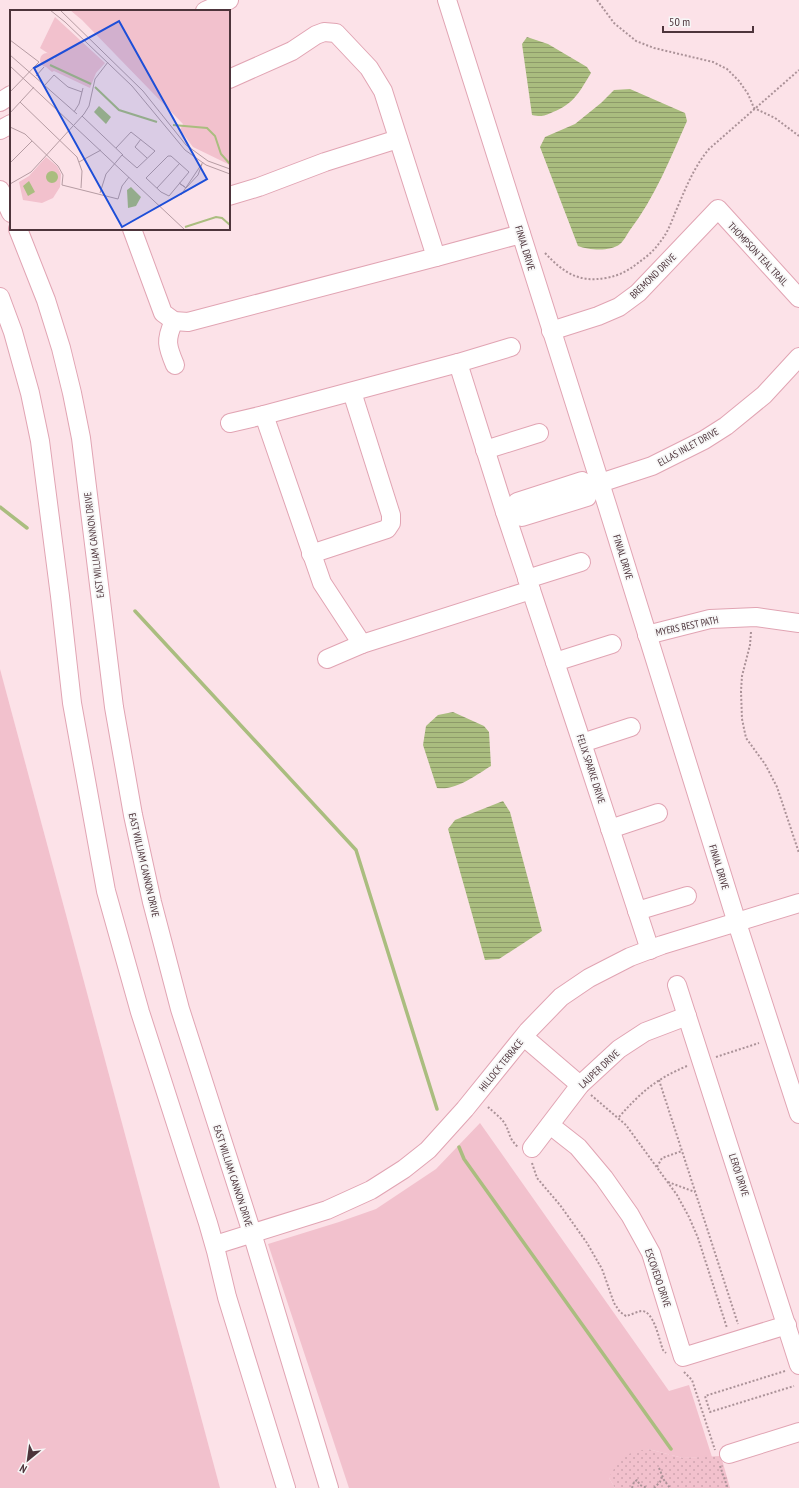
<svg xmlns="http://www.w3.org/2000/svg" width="799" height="1488" font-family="'PT Sans Narrow',sans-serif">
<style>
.green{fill:#f2c1cd}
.park{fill:url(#park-dots)}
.water{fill:url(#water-rules)}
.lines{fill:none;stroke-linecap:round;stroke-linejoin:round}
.stream{stroke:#aabd7f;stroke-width:3.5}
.minor-casing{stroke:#e1a4b3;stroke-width:20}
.path{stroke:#ab9298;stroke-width:2;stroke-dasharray:2 2;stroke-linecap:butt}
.minor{stroke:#fff;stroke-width:18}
.labels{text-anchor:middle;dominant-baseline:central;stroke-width:3.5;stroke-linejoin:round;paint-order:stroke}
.street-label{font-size:10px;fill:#4d343b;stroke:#f7f7f7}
.inset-river{fill:none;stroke:#aabd7f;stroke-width:2}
.inset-road{fill:none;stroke:#b69ca3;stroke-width:1}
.view{fill:#1d4ed8;fill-opacity:0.15;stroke:#1d4ed8;stroke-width:2}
.inset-edge{fill:none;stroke:#4d343b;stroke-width:2}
</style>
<defs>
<pattern id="park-dots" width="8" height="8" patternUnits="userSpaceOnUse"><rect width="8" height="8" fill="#f2c1cd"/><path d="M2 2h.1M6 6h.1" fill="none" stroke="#d1a6b1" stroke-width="1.8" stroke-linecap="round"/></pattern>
<pattern id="water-rules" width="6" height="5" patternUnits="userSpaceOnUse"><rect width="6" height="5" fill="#aabd7f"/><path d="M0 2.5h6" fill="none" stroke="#8d9a69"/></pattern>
</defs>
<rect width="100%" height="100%" fill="#fce2e8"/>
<!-- green -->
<g class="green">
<path d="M 0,669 L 220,1488 L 0,1488 Z"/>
<path d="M 480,1123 L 669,1391 L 689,1385 L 712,1457 L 683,1458 L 648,1449 L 609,1478 L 615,1488 L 349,1488 L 268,1244 L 339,1222 L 376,1209 L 436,1169 Z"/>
</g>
<!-- park -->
<path class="park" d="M 648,1449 L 683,1458 L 721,1456 L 730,1488 L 615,1488 L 609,1478 C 620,1457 624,1453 648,1449 Z"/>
<!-- water -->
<g class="water">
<path d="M 527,37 L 548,44 L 587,67 L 591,73 C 580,91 574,104 553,112 C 544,116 542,117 532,115 L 522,44 Z"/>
<path d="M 630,89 L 685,113 L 687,121 C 670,159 655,197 630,230 C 627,234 624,241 620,244 C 610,252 589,250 578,246 L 540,147 L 545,137 L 575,124 L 601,103 L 614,90 Z"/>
<path d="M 453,712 L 484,726 L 489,732 L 491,766 C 476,775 456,791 437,788 L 423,745 L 426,726 L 438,715 Z"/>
<path d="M 503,801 L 510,812 L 542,931 L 499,959 L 485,960 L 448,829 L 455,820 Z"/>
</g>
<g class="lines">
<!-- stream -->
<g class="stream">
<path d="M 0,507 L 27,528"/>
<path d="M 135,611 L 356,850 L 437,1109"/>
<path d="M 459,1147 L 464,1159 L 671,1449"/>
</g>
<defs>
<g id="minor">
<path d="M 447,0 L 607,505 L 737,923 L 799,1114"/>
<path d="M 205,11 L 229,0"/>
<path d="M 0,102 L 11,95"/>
<path d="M 0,130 L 11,124"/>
<path d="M 0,190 L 11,213"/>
<path d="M 229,196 L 259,187 L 325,162 L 398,139"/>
<path d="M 18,229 L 46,300 L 61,348 L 72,393 L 81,438 L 114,707 L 133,815 L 152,902 L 180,1009 L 252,1233 L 329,1488"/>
<path d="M 132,229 L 163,313 L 174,321 L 188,322 L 436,257 L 383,91 L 369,68 L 336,33 L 324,32 L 316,35 L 292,51 L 229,79"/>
<path d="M 436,257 L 521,234"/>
<path d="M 0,297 L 13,332 L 30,393 L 40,441 L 60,596 L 72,703 L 106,891 L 140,1012 L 208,1223 L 216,1251 L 227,1297 L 286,1488"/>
<path d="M 174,321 C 165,340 167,346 175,365"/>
<path d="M 551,331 L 598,316 L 619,307 L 638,293 L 718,209 L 799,298"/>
<path d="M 458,363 L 511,347"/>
<path d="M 230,423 L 264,415"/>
<path d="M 485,450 L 539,433"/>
<path d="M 513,510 L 522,517 L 587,497 L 591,486 L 652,466 L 704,440 L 726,426 L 764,395 L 799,357"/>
<path d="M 505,512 L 582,743 L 650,950"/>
<path d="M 311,554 L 387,529 L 391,523 L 391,515 L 352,392"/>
<path d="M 527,579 L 581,562"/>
<path d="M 531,590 L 362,644 L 322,583 L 264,415 L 458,363 L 505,512 L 513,510 L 517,502 L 582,481 L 591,486"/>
<path d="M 647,635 L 710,619 L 756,617 L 799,623"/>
<path d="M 327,659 L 362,644"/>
<path d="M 555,662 L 612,644"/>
<path d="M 582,743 L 631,727"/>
<path d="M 610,829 L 658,813"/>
<path d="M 637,911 L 687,896"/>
<path d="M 677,985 L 799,1365"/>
<path d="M 524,1037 L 580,1085"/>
<path d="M 550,1125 L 578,1147 L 604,1178 L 630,1215 L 651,1253 L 683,1357 L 787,1325"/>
<path d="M 532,1148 L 580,1085 L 619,1049 L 645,1032 L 687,1016"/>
<path d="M 215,1245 L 327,1210 L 371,1190 L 404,1169 L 428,1150 L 465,1109 L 528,1031 L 561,997 L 589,978 L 630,957 L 662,945 L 799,903"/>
<path d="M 729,1454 L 799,1432"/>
</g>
</defs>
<!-- minor casing -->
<use href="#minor" class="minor-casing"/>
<!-- path -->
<g class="path">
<path d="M 597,0 L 614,23 L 636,41 L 654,48 L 713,62 L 727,69 L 739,81 L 748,94 L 754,108 L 775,118 L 799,136"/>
<path d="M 545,253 C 563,272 578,283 606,278 C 618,276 628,271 638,263 C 646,257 654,251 660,242 C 667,234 671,223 675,213 C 685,190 693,168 709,149 L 799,70"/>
<path d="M 751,632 L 750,645 L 742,676 L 741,691 L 742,719 L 746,738 L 765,764 L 777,787 L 799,853"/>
<path d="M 716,1057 L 759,1043"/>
<path d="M 659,1080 L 738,1324"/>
<path d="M 591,1095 L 626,1125 L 677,1195 L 689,1217 L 698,1238 L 727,1328"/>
<path d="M 488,1107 C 493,1112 501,1117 505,1124 C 510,1132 508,1138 518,1147"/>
<path d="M 619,1117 C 641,1092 656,1079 687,1066"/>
<path d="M 532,1163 L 537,1178 L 560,1205 L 587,1243 L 602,1269 L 614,1303 L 620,1312 L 626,1316 C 631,1315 636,1312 641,1311 C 654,1310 659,1340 663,1350 L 666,1353"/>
<path d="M 657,1167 L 662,1158 L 682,1151"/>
<path d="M 668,1182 L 695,1192"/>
<path d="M 785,1371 L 705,1396 L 710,1412 L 794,1386"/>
<path d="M 684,1372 L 692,1380 L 715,1450"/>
<path d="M 720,1466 L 727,1486 L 726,1488"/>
<path d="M 659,1468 L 664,1480 L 670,1488"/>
<path d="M 632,1488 L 634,1482 L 637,1480 L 640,1485 L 647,1488"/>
<path d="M 654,1488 L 660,1482 L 662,1476"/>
</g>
<!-- minor -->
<use href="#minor" class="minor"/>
</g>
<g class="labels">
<!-- street labels -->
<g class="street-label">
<text transform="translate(525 248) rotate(73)">FINIAL DRIVE</text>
<text transform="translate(758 254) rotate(47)">THOMPSON TEAL TRAIL</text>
<text transform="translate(653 276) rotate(-44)">BREMOND DRIVE</text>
<text transform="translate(688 447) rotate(-29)">ELLAS INLET DRIVE</text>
<text transform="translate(94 545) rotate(-97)">EAST WILLIAM CANNON DRIVE</text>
<text transform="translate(623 557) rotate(73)">FINIAL DRIVE</text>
<text transform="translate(687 626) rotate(-12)">MYERS BEST PATH</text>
<text transform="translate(591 769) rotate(72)">FELIX SPARKE DRIVE</text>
<text transform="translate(144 865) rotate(77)">EAST WILLIAM CANNON DRIVE</text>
<text transform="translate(719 867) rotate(73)">FINIAL DRIVE</text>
<text transform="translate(501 1065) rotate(-51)">HILLOCK TERRACE</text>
<text transform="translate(599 1069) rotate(-43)">LAUPER DRIVE</text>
<text transform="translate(739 1175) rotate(72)">LEROI DRIVE</text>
<text transform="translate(233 1176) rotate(72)">EAST WILLIAM CANNON DRIVE</text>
<text transform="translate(658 1278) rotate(71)">ESCOVEDO DRIVE</text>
</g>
</g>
<!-- overview -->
<g transform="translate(10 10)">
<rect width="220" height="220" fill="#fce2e8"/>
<path d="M 60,0 L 220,0 L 220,155 L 183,137 L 170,120 L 173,114 L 72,10 ZM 45,7 L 95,53 L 86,63 L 80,78 L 44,61 L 42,62 L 35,56 L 43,53 L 45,48 L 30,38 Z" fill="#f2c1cd"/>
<path d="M30 50a7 7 0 1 1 14 0a7 7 0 1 1-14 0ZM 36,147 L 47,156 L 51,164 L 50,177 L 43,188 L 32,193 L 13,190 L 9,172 L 19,166 Z" fill="#f2c1cd"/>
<path d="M 89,96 L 101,107 L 96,114 L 84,102 ZM36 167a6 6 0 1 1 12 0a6 6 0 1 1-12 0ZM 19,171 L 25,182 L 18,186 L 13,176 ZM 121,177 L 131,187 L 126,196 L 118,198 L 117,180 Z" fill="#aabd7f"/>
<path class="inset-river" d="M 40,55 L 81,74M 85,77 L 109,100 L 147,112M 163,115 L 197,118 L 205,126 L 211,144 L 220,154M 175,217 L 206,207 L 212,208 L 220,215"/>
<path class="inset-road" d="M 40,0 L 55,12 L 122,76 L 175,140 L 196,155 L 220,164M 50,0 L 133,81 L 176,135 L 198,151 L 220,159M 0,30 L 29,52 L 0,82M 0,45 L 67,104M 0,56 L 175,220M 26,66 L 34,57M 35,75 L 44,65 L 58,77 L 72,82M 10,92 L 67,147 L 72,161 L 71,178M 64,102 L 69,94 L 73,78M 0,103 L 24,77M 72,106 L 113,145M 0,117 L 15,124 L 48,156 L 53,165 L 52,175 L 108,189 L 112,176 L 119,167M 131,129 L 125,137 L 137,148M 106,138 L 121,122 L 145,141 L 127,158 L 112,145M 158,146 L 161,146 L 179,162 L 159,186 L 151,182 L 136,168 ZM 69,152 L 91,140M 0,153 L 22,131M 0,174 L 21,162 L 74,104 L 79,96 L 85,69 L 98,52M 175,177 L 169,173 L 176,178M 147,178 L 170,153M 176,178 L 188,165 L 192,154M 90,183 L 96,164 L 112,145M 171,185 L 193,152"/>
<path class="view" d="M 109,11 L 197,169 L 112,217 L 24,58 Z"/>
<rect width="220" height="220" class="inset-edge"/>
</g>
<!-- north arrow -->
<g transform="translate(28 1460) rotate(209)" stroke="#f7f7f7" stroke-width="3" paint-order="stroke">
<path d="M0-3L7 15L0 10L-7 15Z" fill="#4d343b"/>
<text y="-6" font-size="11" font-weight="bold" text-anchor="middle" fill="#4d343b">N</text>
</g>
<!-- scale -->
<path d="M663 26v6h90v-6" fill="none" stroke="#4d343b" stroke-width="2"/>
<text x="669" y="26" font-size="12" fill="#4d343b" stroke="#f7f7f7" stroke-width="3" paint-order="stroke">50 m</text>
</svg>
